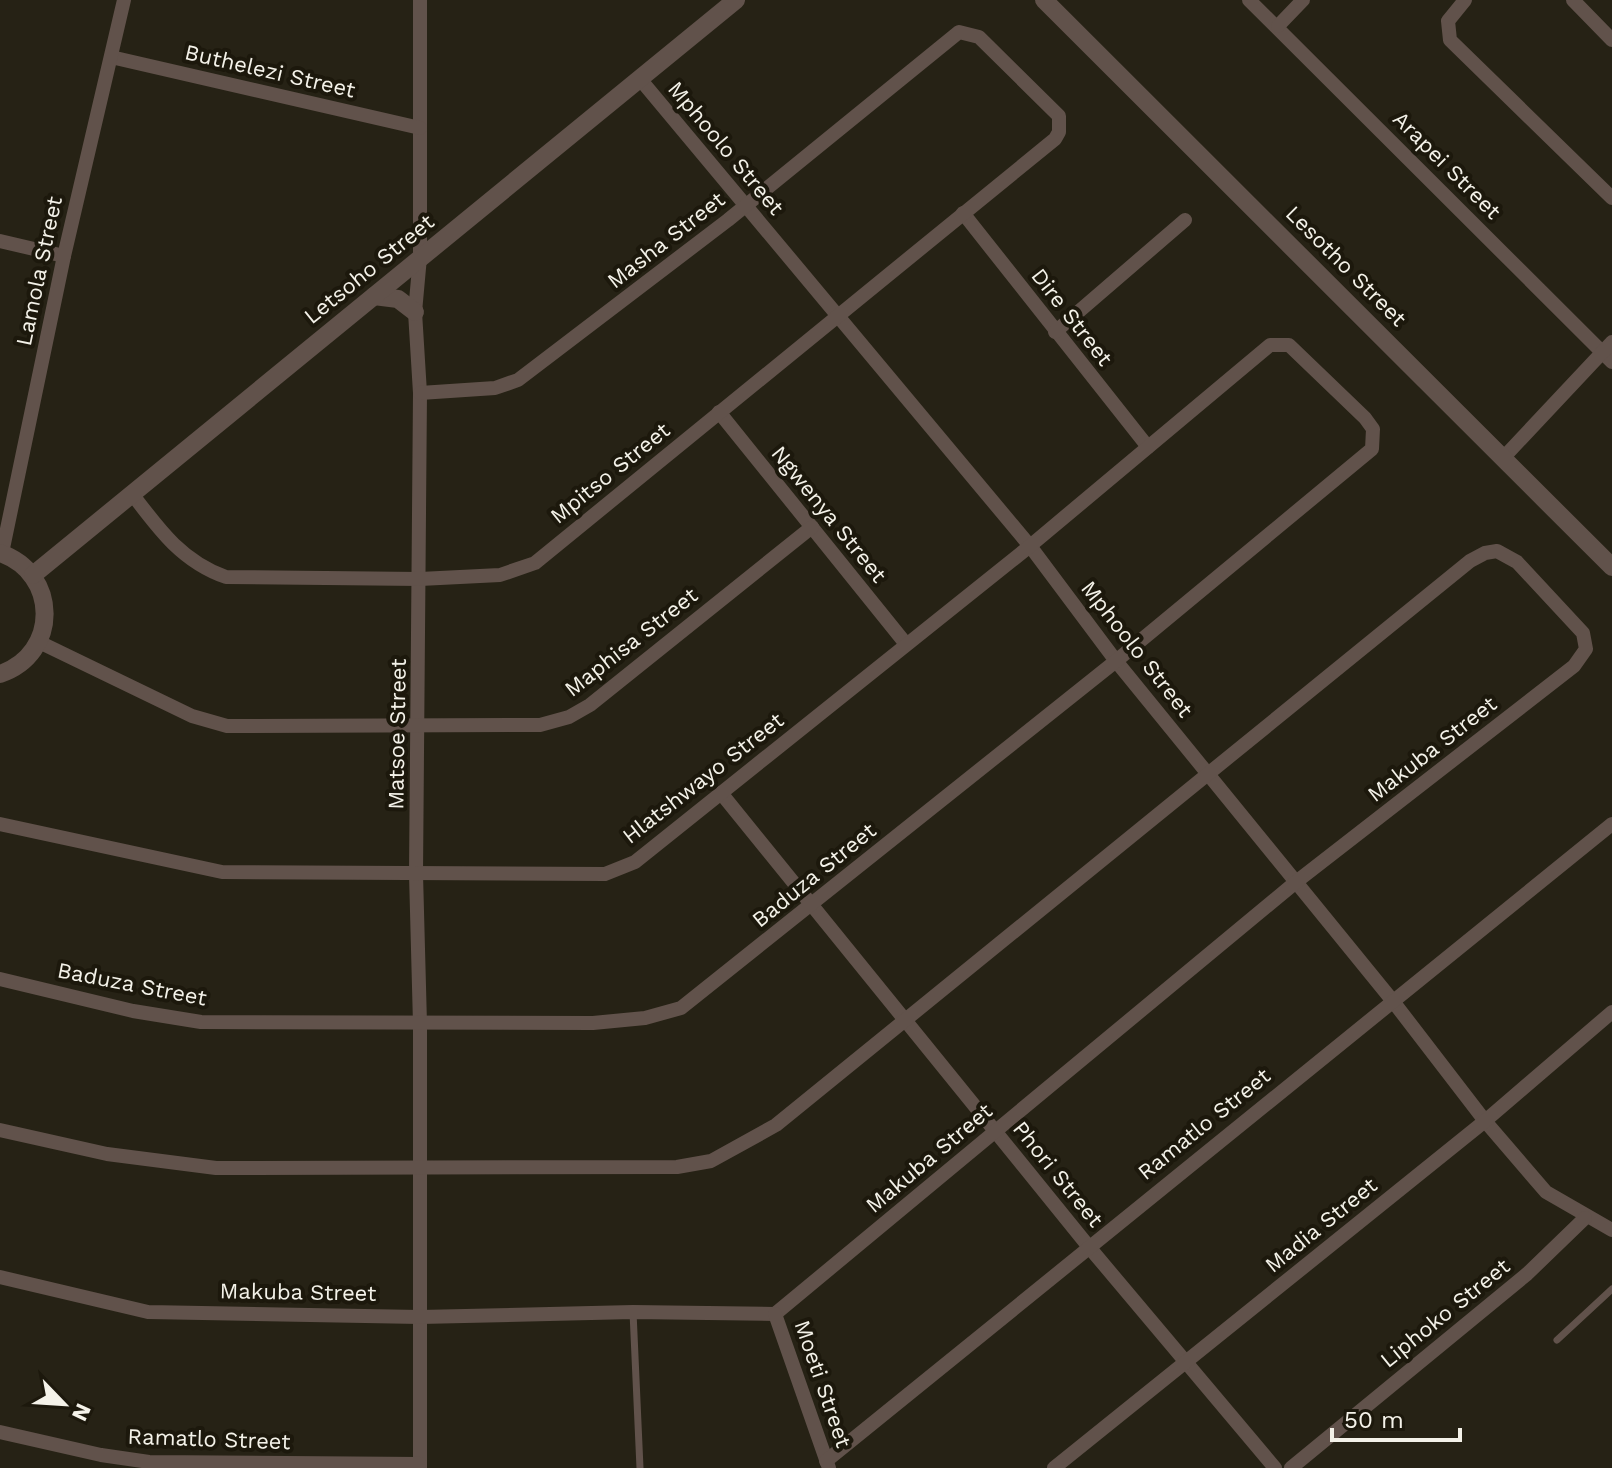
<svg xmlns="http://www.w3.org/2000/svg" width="1612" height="1468" font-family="'Work Sans',sans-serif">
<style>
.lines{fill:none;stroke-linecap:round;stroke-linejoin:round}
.service{stroke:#61524b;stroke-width:7}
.minor{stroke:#61524b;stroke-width:14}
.tertiary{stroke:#61524b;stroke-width:18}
.labels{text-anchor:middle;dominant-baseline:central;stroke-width:8;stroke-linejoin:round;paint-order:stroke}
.street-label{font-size:22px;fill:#f4f2e9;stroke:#1c180c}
</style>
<rect width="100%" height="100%" fill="#262215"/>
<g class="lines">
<!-- service -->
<g class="service">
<path d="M 633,1312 L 640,1468"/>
<path d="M 1557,1340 L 1612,1289"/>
</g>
<!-- minor -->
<g class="minor">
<path d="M 420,0 L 420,257 L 415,312 L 420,393 L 416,874 L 420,1024 L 420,1468"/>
<path d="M 1249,0 L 1612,362"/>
<path d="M 1465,0 L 1448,21 L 1450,40 L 1612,198"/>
<path d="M 1573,0 L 1612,40"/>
<path d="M 1278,26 L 1303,0"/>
<path d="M 111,57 L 420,128"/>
<path d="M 640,79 L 1030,546 L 1116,661 L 1392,1000 L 1485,1121 L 1546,1192 L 1612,1230"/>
<path d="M 963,213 L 1148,447"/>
<path d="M 0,241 L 64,256"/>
<path d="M 1055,332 L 1185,220"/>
<path d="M 719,412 L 906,644"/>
<path d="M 1505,456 L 1612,342"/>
<path d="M 133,495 C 160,531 183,562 226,577 L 420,579 L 500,575 L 535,563 L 1055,139 L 1059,132 L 1059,116 L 979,37 L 959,32 L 728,220 L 518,380 L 495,388 L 420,393"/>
<path d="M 2,553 L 64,256 L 124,0"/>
<path d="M 39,642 L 192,716 L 227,726 L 540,725 L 569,717 L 590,705 L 812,527"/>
<path d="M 721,793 L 1089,1247 L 1275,1468"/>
<path d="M 0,824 L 222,872 L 605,874 L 635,862 L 1030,546 L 1270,345 L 1289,345 L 1365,418 L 1373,429 L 1372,449 L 1116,661 L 681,1008 L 645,1018 L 593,1023 L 201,1022 L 133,1011 L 0,979"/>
<path d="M 0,1130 L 107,1154 L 216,1168 L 677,1167 L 711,1161 L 776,1125 L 1470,561 L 1485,553 L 1497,551 L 1517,562 L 1583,633 L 1586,649 L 1574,666 L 1296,882 L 775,1314 L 633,1312 L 420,1317 L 148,1312 L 0,1277"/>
<path d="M 775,1314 L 829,1468"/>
<path d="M 0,1432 L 101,1455 L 149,1462 L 420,1464"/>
<path d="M 826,1461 L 1612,824"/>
<path d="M 1054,1468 L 1485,1121 L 1612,1012"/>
<path d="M 1291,1468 L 1527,1274 L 1585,1218"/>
</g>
<!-- tertiary -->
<g class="tertiary">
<path d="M 1044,0 L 1612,567"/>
<path d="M 374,296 L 398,299 L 415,312"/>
<path d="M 0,553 C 59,573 60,654 0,674"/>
<path d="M 33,575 L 736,0"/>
</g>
</g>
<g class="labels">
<!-- street labels -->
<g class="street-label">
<text transform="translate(270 71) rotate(13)">Buthelezi Street</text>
<text transform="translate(726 148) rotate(50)">Mphoolo Street</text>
<text transform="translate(1447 165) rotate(45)">Arapei Street</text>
<text transform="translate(666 240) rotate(-38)">Masha Street</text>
<text transform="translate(1346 266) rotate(45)">Lesotho Street</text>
<text transform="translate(369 269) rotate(-39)">Letsoho Street</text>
<text transform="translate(39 271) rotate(-78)">Lamola Street</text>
<text transform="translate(1072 317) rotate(52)">Dire Street</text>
<text transform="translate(610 473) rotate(-39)">Mpitso Street</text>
<text transform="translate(829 514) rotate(51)">Ngwenya Street</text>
<text transform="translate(631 642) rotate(-38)">Maphisa Street</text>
<text transform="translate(1137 649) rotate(52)">Mphoolo Street</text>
<text transform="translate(397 734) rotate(-89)">Matsoe Street</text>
<text transform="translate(1432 749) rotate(-38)">Makuba Street</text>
<text transform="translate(703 778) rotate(-38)">Hlatshwayo Street</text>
<text transform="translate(814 875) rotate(-39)">Baduza Street</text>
<text transform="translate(132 984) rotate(11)">Baduza Street</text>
<text transform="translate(1204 1124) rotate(-39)">Ramatlo Street</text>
<text transform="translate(929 1158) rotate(-40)">Makuba Street</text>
<text transform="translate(1058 1174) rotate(51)">Phori Street</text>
<text transform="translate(1321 1225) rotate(-39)">Madia Street</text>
<text transform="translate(298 1292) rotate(1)">Makuba Street</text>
<text transform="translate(1445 1313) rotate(-39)">Liphoko Street</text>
<text transform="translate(823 1384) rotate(71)">Moeti Street</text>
<text transform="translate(209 1439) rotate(2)">Ramatlo Street</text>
</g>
</g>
<!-- north arrow -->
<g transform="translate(64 1404) rotate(115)" stroke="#1c180c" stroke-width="6" paint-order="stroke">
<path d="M0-6L14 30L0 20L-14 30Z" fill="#f4f2e9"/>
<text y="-12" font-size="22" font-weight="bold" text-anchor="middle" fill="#f4f2e9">N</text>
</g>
<!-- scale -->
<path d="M1332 1428v12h128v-12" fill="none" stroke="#f4f2e9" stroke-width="4"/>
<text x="1344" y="1428" font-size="24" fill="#f4f2e9" stroke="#1c180c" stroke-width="6" paint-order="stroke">50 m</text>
</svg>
